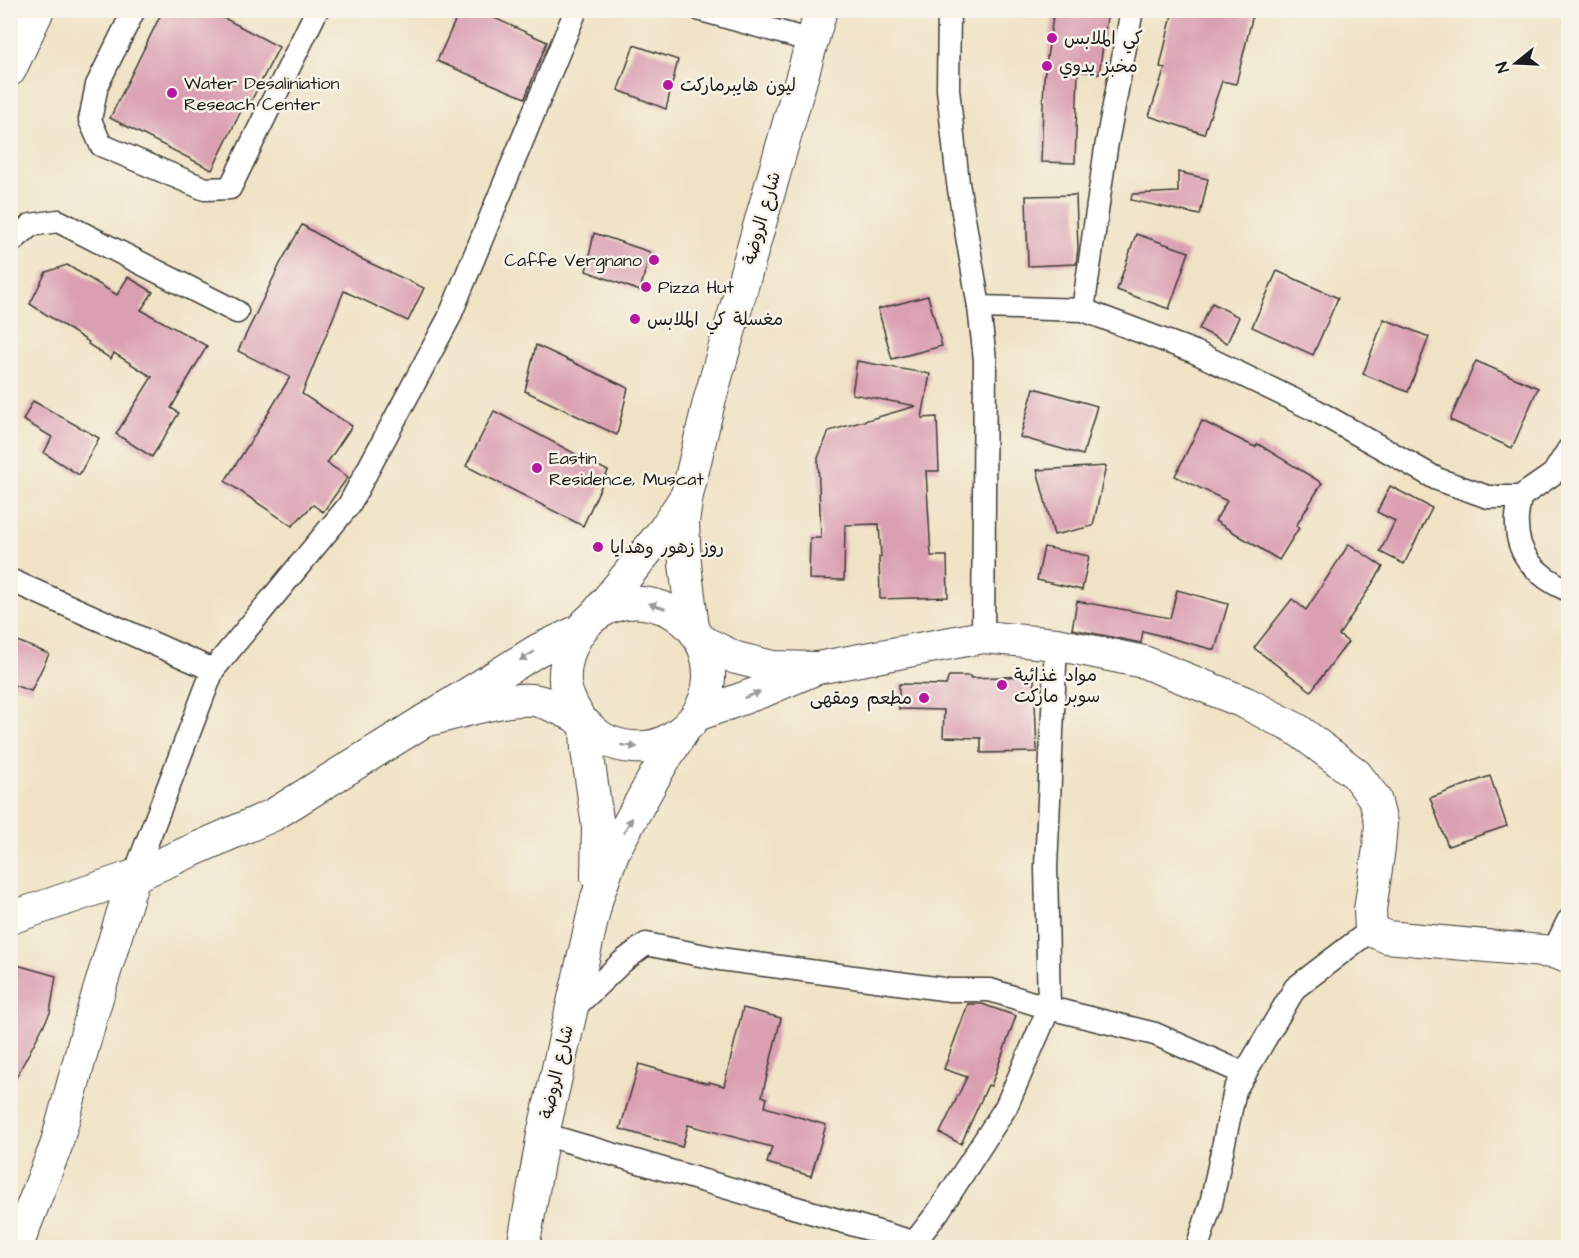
<svg xmlns="http://www.w3.org/2000/svg" width="1579" height="1258" font-family="'Architects Daughter','Playpen Sans Arabic',sans-serif">
<style>
.building{fill:#da9fb1}
.lines{fill:none;stroke-linecap:round;stroke-linejoin:round}
.street-casing{stroke:#3c3a35;stroke-width:25}
.secondary-casing{stroke:#3c3a35;stroke-width:34}
.street{stroke:#fff;stroke-width:22}
.secondary{stroke:#fff;stroke-width:32}
.oneway{fill:#999}
.poi-dot{fill:#b5179e;stroke:#f7f3e8;stroke-width:2}
.labels{text-anchor:middle;dominant-baseline:central;stroke-width:5;stroke-linejoin:round;paint-order:stroke}
.poi-label{font-size:18px;fill:#1c1c1c;stroke:#f7f3e8;text-anchor:start}
.street-label{font-size:18px;fill:#1c1c1c;stroke:#f7f3e8}
</style>
<rect width="100%" height="100%" fill="#f7f3e8"/>
<filter id="ink" filterUnits="userSpaceOnUse"><feTurbulence type="fractalNoise" baseFrequency=".0167" numOctaves="2"/><feDisplacementMap in="SourceGraphic" scale="12" xChannelSelector="R" yChannelSelector="G"/><feConvolveMatrix kernelMatrix="1 2 1 2 8 2 1 2 1" color-interpolation-filters="sRGB"/></filter>
<filter id="wash" filterUnits="userSpaceOnUse"><feTurbulence type="fractalNoise" baseFrequency=".008" numOctaves="4" result="noise"/><feDisplacementMap in="SourceGraphic" scale="24" xChannelSelector="R" yChannelSelector="G"/><feGaussianBlur stdDeviation="1.35" result="paint"/><feColorMatrix in="noise" values="0 0 0 0 0 0 0 0 0 0 0 0 0 0 0 0 0 1.4 0 .05"/><feComposite in="paint" operator="in"/></filter>
<g filter="url(#wash)">
<rect width="100%" height="100%" fill="#f0e2c4"/>
<g id="blocks">
<!-- building -->
<g class="building">
<path d="M 163,10 L 209,10 L 279,47 L 251,101 L 247,99 L 212,170 L 110,118 Z"/>
<path d="M 460,10 L 477,10 L 547,42 L 525,98 L 437,61 Z"/>
<path d="M 1054,10 L 1108,10 L 1099,74 L 1078,71 L 1075,163 L 1041,162 L 1044,78 Z"/>
<path d="M 1173,10 L 1254,10 L 1236,84 L 1222,81 L 1204,134 L 1149,116 L 1165,68 L 1160,67 Z"/>
<path d="M 634,45 L 678,60 L 666,109 L 618,90 Z"/>
<path d="M 1178,172 L 1208,179 L 1200,215 L 1131,200 L 1132,194 L 1178,192 Z"/>
<path d="M 1076,195 L 1078,248 L 1076,264 L 1028,266 L 1026,196 Z"/>
<path d="M 302,225 L 357,257 L 424,288 L 408,321 L 344,291 L 302,394 L 352,426 L 327,463 L 348,477 L 323,512 L 313,505 L 292,526 L 225,481 L 263,422 L 290,377 L 238,351 L 280,264 Z"/>
<path d="M 594,233 L 650,252 L 640,291 L 586,271 Z"/>
<path d="M 1136,234 L 1189,252 L 1169,309 L 1117,290 Z"/>
<path d="M 67,265 L 117,295 L 128,277 L 153,292 L 141,310 L 207,346 L 171,408 L 179,413 L 152,457 L 116,434 L 152,377 L 114,353 L 111,359 L 88,344 L 89,342 L 30,304 L 46,272 Z"/>
<path d="M 1277,271 L 1338,298 L 1313,355 L 1252,327 Z"/>
<path d="M 928,296 L 942,346 L 892,359 L 878,309 Z"/>
<path d="M 1212,303 L 1239,317 L 1227,343 L 1199,329 Z"/>
<path d="M 1384,319 L 1429,337 L 1408,392 L 1363,374 Z"/>
<path d="M 536,345 L 628,388 L 617,435 L 525,391 Z"/>
<path d="M 857,361 L 930,374 L 922,418 L 937,417 L 939,471 L 926,471 L 931,556 L 947,556 L 948,597 L 880,599 L 879,557 L 881,557 L 879,524 L 845,525 L 844,580 L 809,579 L 810,538 L 821,538 L 818,458 L 829,431 L 916,406 L 852,394 Z"/>
<path d="M 1476,361 L 1538,388 L 1512,448 L 1450,420 Z"/>
<path d="M 1034,388 L 1097,406 L 1083,455 L 1020,437 Z"/>
<path d="M 33,401 L 99,438 L 79,475 L 44,453 L 52,437 L 23,420 Z"/>
<path d="M 494,411 L 608,471 L 583,526 L 466,466 Z"/>
<path d="M 1202,421 L 1255,447 L 1258,444 L 1322,483 L 1296,526 L 1299,528 L 1279,560 L 1215,521 L 1227,501 L 1175,476 Z"/>
<path d="M 1106,466 L 1093,526 L 1054,535 L 1037,470 Z"/>
<path d="M 1390,486 L 1432,508 L 1404,564 L 1380,552 L 1395,521 L 1377,512 Z"/>
<path d="M 1349,544 L 1383,567 L 1339,635 L 1348,642 L 1311,691 L 1254,648 L 1292,599 L 1306,610 Z"/>
<path d="M 1044,547 L 1089,556 L 1082,590 L 1037,580 Z"/>
<path d="M 1177,590 L 1228,604 L 1215,650 L 1143,631 L 1141,643 L 1072,629 L 1077,601 L 1170,618 Z"/>
<path d="M 10,638 L 49,654 L 31,691 L 10,684 Z"/>
<path d="M 949,676 L 970,676 L 970,678 L 1034,676 L 1037,752 L 981,753 L 981,738 L 943,737 L 944,710 L 899,709 L 899,684 L 946,685 Z"/>
<path d="M 1490,776 L 1507,826 L 1448,846 L 1430,798 Z"/>
<path d="M 10,963 L 56,976 L 50,1013 L 10,1089 Z"/>
<path d="M 968,1004 L 982,1004 L 1016,1016 L 991,1086 L 988,1085 L 961,1144 L 940,1133 L 967,1077 L 944,1069 Z"/>
<path d="M 743,1008 L 781,1018 L 762,1096 L 767,1098 L 765,1107 L 826,1125 L 811,1176 L 767,1163 L 772,1147 L 688,1125 L 682,1147 L 620,1129 L 639,1064 L 709,1084 L 709,1082 L 724,1086 Z"/>
</g>
</g>
</g>
<g filter="url(#ink)">
<use href="#blocks" fill-opacity="0" stroke="#3c3a35" stroke-width="1.5"/>
<g class="lines">
<defs>
<g id="street">
<path d="M 134,10 L 97,85 L 90,120 L 101,145 L 205,189 L 230,188 L 317,10"/>
<path d="M 701,10 L 812,41"/>
<path d="M 949,10 L 948,89 L 958,183 L 979,307 L 985,360 L 983,637"/>
<path d="M 10,243 L 31,225 L 58,221 L 237,312"/>
<path d="M 979,307 L 1083,310 L 1195,352 L 1315,410 L 1437,479 L 1488,497 L 1520,497 L 1553,474 L 1568,450"/>
<path d="M 1083,310 L 1106,148 L 1132,10"/>
<path d="M 1520,497 C 1519,505 1516,516 1517,525 C 1517,557 1540,578 1568,590"/>
<path d="M 10,580 L 213,670"/>
<path d="M 134,876 L 213,670 L 349,505 L 449,318 L 576,10"/>
<path d="M 1553,952 L 1568,921"/>
<path d="M 572,1010 L 622,962 L 646,944 L 720,959 L 950,990 L 990,990 L 1049,1008 L 1155,1034 L 1245,1074"/>
<path d="M 543,1134 L 913,1242"/>
<path d="M 910,1248 L 938,1212 L 1006,1107 L 1049,1008 L 1046,867 L 1056,644"/>
<path d="M 1197,1248 L 1211,1204 L 1235,1090 L 1295,988 L 1371,930"/>
</g>
<g id="secondary">
<path d="M 10,70 L 38,10"/>
<path d="M 596,614 L 664,530 L 685,498"/>
<path d="M 693,628 L 685,564 L 683,522 L 687,495 L 709,402 L 821,10"/>
<path d="M 579,631 L 538,650 L 424,721 C 454,714 503,698 531,700 C 542,700 568,712 578,718 C 587,724 593,733 602,738 C 621,749 649,751 668,740 C 692,727 707,706 709,679 C 712,600 605,572 572,645 C 566,658 563,675 566,689 C 568,699 575,710 579,718"/>
<path d="M 817,668 L 983,637 L 1056,644 L 1144,662 L 1246,703 L 1298,730 L 1356,774 L 1375,799 L 1381,823 L 1379,848 L 1370,910 L 1371,930 L 1387,937 L 1553,952 L 1568,957"/>
<path d="M 697,715 L 763,691 L 817,668 L 773,667 L 736,658 L 701,641"/>
<path d="M 586,726 L 587,750 L 598,826 L 597,876"/>
<path d="M 10,918 L 134,876 L 273,815 L 424,721"/>
<path d="M 16,1248 L 56,1146 L 92,1014 L 134,876"/>
<path d="M 523,1248 L 543,1134 L 597,898 L 614,850 L 661,765 L 683,731"/>
</g>
</defs>
<!-- street casing -->
<use href="#street" class="street-casing"/>
<!-- secondary casing -->
<use href="#secondary" class="secondary-casing"/>
<!-- street -->
<use href="#street" class="street"/>
<!-- secondary -->
<use href="#secondary" class="secondary"/>
</g>
<!-- one-way arrows -->
<defs><path id="oneway-solid" d="M-6-.8H1V-3.2L6.5 0L1 3.2V.8H-6Z" transform="scale(1.5)"/></defs>
<g class="oneway">
<use href="#oneway-solid" transform="translate(657 606) rotate(-162)"/>
<use href="#oneway-solid" transform="translate(527 656) rotate(149)"/>
<use href="#oneway-solid" transform="translate(752 695) rotate(-20)"/>
<use href="#oneway-solid" transform="translate(629 746) rotate(7)"/>
<use href="#oneway-solid" transform="translate(628 825) rotate(-60)"/>
</g>
</g>
<!-- markers -->
<g class="poi-dot">
<circle cx="1052" cy="38" r="6"/>
<circle cx="1047" cy="66" r="6"/>
<circle cx="668" cy="85" r="6"/>
<circle cx="172" cy="93" r="6"/>
<circle cx="654" cy="260" r="6"/>
<circle cx="646" cy="287" r="6"/>
<circle cx="635" cy="319" r="6"/>
<circle cx="537" cy="468" r="6"/>
<circle cx="598" cy="547" r="6"/>
<circle cx="1002" cy="685" r="6"/>
<circle cx="924" cy="698" r="6"/>
</g>
<g class="labels">
<!-- poi labels -->
<g class="poi-label">
<text x="1064" y="38">كي الملابس</text>
<text x="1059" y="66">مخبز يدوي</text>
<text x="184" y="83">Water Desaliniation<tspan x="184" dy="21">Reseach Center</tspan></text>
<text x="680" y="85">ليون هايبرماركت</text>
<text x="642" y="260" text-anchor="end">Caffe Vergnano</text>
<text x="658" y="287">Pizza Hut</text>
<text x="647" y="319">مغسلة كي الملابس</text>
<text x="549" y="458">Eastin<tspan x="549" dy="21">Residence, Muscat</tspan></text>
<text x="610" y="547">روز زهور وهدايا</text>
<text x="1014" y="675">مواد غذائية<tspan x="1014" dy="21">سوبر ماركت</tspan></text>
<text x="912" y="698" text-anchor="end">مطعم ومقهى</text>
</g>
<!-- street labels -->
<g class="street-label">
<text transform="translate(762 218) rotate(-74)">شارع الروضة</text>
<text transform="translate(557 1072) rotate(-77)">شارع الروضة</text>
</g>
</g>
<!-- margin -->
<rect width="1579" height="1258" fill="none" stroke="#f7f3e8" stroke-width="36"/>
<!-- north arrow -->
<g transform="translate(1516 63) rotate(252)" stroke="#f7f3e8" stroke-width="4.5" paint-order="stroke">
<path d="M0-4.5L10 22L0 15L-10 22Z" fill="#1c1c1c"/>
<text y="-9" font-size="16" font-weight="bold" text-anchor="middle" fill="#1c1c1c">N</text>
</g>
</svg>
